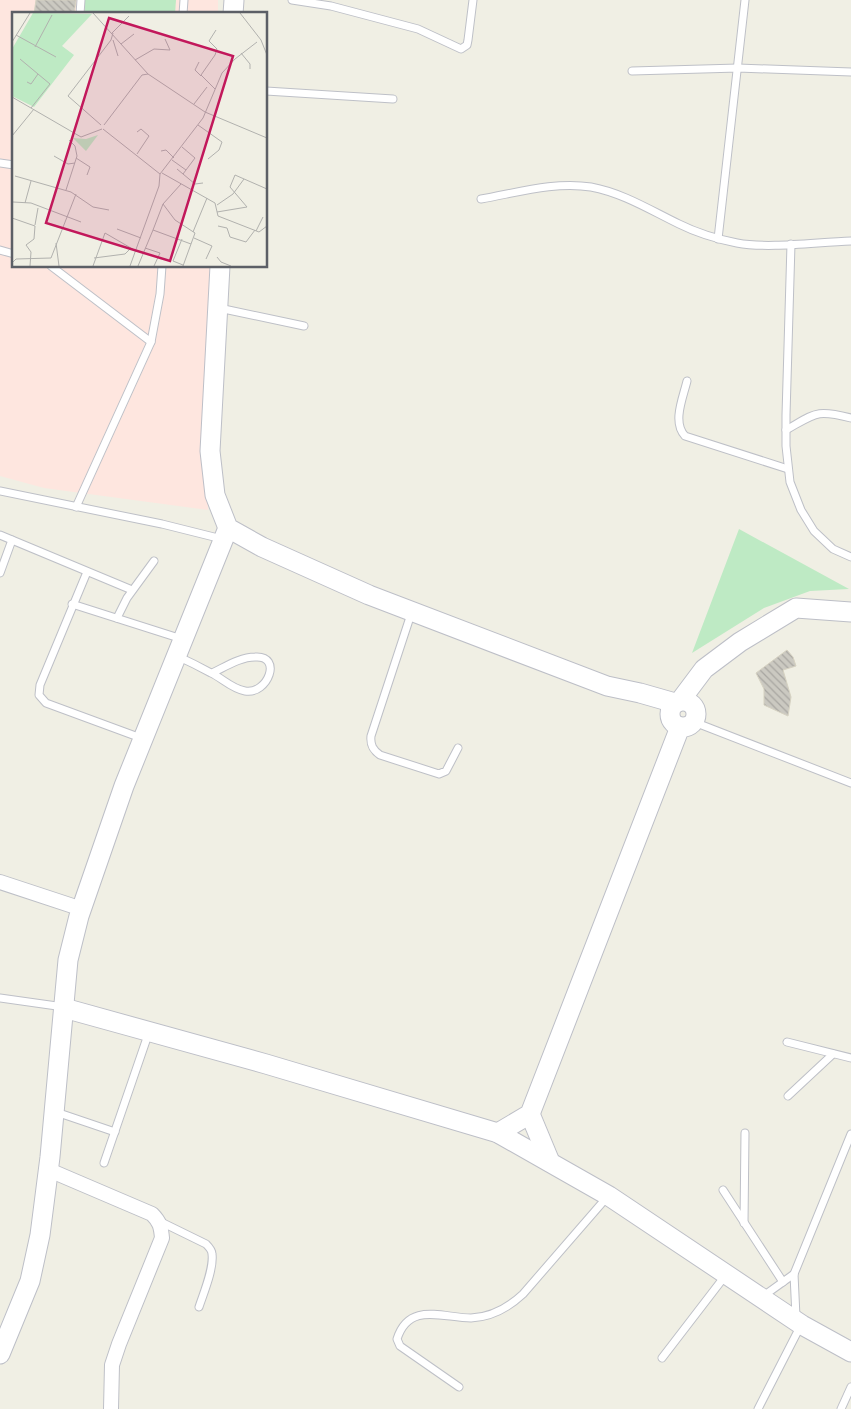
<svg xmlns="http://www.w3.org/2000/svg" width="851" height="1409" font-family="Mulish,sans-serif">
<style>
.medical{fill:#fee6df}
.park{fill:#beeac4}
.building{fill:url(#building-back-hatch);stroke:#d6d2c2}
.lines{fill:none;stroke-linecap:round;stroke-linejoin:round}
.lane-casing{stroke:#bec0c7;stroke-width:9}
.street-casing{stroke:#bec0c7;stroke-width:16}
.secondary-casing{stroke:#bdbfc7;stroke-width:21}
.lane{stroke:#fff;stroke-width:7}
.street{stroke:#fff;stroke-width:14}
.secondary{stroke:#fff;stroke-width:19}
.inset-road{fill:none;stroke:#b1b1ae;stroke-width:1}
.view{fill:#c2185b;fill-opacity:0.15;stroke:#c2185b;stroke-width:2.5}
.inset-edge{fill:none;stroke:#5c5f66;stroke-width:2.5}
</style>
<defs>
<pattern id="building-back-hatch" width="6" height="6" patternUnits="userSpaceOnUse" patternTransform="scale(1.25)"><rect width="6" height="6" fill="#cbc9c1"/><path d="M-1 5l2 2M0 0l6 6M5-1l2 2" fill="none" stroke="#a8a6a1"/></pattern>
</defs>
<rect width="100%" height="100%" fill="#f0efe4"/>
<!-- medical -->
<path class="medical" d="M 0,0 L 218,0 L 218,14 L 14,14 L 14,266 L 210,266 L 208,510 L 44,488 L 0,476 Z"/>
<!-- park -->
<g class="park">
<path d="M 85,0 L 176,0 L 175,14 L 84,14 Z"/>
<path d="M 739,529 L 849,589 L 810,591 L 764,608 L 692,653 Z"/>
</g>
<!-- building -->
<g class="building">
<path d="M 36,0 L 76,0 L 74,14 L 34,14 Z"/>
<path d="M 787,650 L 793,657 L 796,666 L 783,670 L 791,697 L 788,716 L 764,705 L 764,689 L 756,673 Z"/>
</g>
<g class="lines">
<defs>
<g id="lane">
<path d="M 292,0 L 331,6 L 418,29 L 461,49 L 467,45 L 468,40 L 473,0"/>
<path d="M 80,14 L 81,0"/>
<path d="M 183,14 L 184,0"/>
<path d="M 632,71 L 738,68 L 851,72"/>
<path d="M 266,91 L 393,99"/>
<path d="M 0,163 L 14,165"/>
<path d="M 481,199 C 516,193 555,181 591,187 C 623,193 650,210 679,224 C 697,233 717,239 737,243 C 768,249 817,242 851,241"/>
<path d="M 718,239 L 745,0"/>
<path d="M 791,244 L 786,415 L 786,446 L 790,482 L 801,510 L 814,531 L 833,549 L 851,557"/>
<path d="M 0,250 L 14,254"/>
<path d="M 51,266 L 151,342"/>
<path d="M 219,308 L 304,326"/>
<path d="M 687,381 C 683,398 672,422 685,436 L 788,469"/>
<path d="M 786,430 C 816,413 816,409 851,418"/>
<path d="M 0,491 L 162,524 L 222,539"/>
<path d="M 76,507 L 151,342 L 160,294 L 162,266"/>
<path d="M 0,535 L 132,590"/>
<path d="M 87,572 L 40,685 L 39,695 L 46,703 L 141,738"/>
<path d="M 0,573 L 12,540"/>
<path d="M 72,604 L 182,639"/>
<path d="M 412,611 L 371,736 C 370,745 373,750 380,755 L 439,774 L 446,771 L 458,748"/>
<path d="M 117,618 L 127,598 L 154,561"/>
<path d="M 177,656 C 188,661 200,667 211,673 C 222,678 232,689 245,691 C 268,695 283,655 255,657 C 240,657 225,667 212,673"/>
<path d="M 694,722 L 851,783"/>
<path d="M 0,998 L 64,1007"/>
<path d="M 787,1042 L 851,1058"/>
<path d="M 788,1096 L 833,1054"/>
<path d="M 56,1112 L 115,1132"/>
<path d="M 104,1163 L 149,1032"/>
<path d="M 723,1190 L 783,1282"/>
<path d="M 159,1221 L 206,1244 C 209,1247 212,1250 212,1254 C 214,1268 204,1292 199,1307"/>
<path d="M 744,1223 L 745,1133"/>
<path d="M 762,1297 L 794,1274"/>
<path d="M 796,1317 L 794,1274 L 851,1134"/>
<path d="M 662,1358 L 725,1276"/>
<path d="M 459,1387 L 400,1346 L 397,1339 C 409,1301 443,1318 471,1318 C 492,1317 508,1308 523,1294 L 608,1196"/>
<path d="M 758,1409 L 801,1325"/>
<path d="M 841,1409 L 851,1387"/>
</g>
<g id="street">
<path d="M 0,882 L 82,909"/>
<path d="M 49,1170 L 152,1214 C 160,1222 161,1227 162,1238 L 119,1344 L 112,1365 L 111,1409"/>
</g>
<g id="secondary">
<path d="M 233,14 L 234,0"/>
<path d="M 220,266 L 210,451 L 215,495 L 228,528 L 262,547 L 369,595 L 607,686 L 640,693 L 675,703"/>
<circle cx="683" cy="714" r="13"/>
<path d="M 680,701 L 704,669 L 740,642 L 796,608 L 851,612"/>
<path d="M 64,1008 L 266,1064 L 498,1133 L 609,1196 L 802,1325 L 851,1352"/>
<path d="M 530,1114 L 550,1162"/>
<path d="M 498,1133 L 530,1114 L 680,727"/>
<path d="M 0,1354 L 30,1281 L 40,1235 L 50,1157 L 68,960 L 79,916 L 124,786 L 228,528"/>
</g>
</defs>
<!-- lane casing -->
<use href="#lane" class="lane-casing"/>
<!-- street casing -->
<use href="#street" class="street-casing"/>
<!-- secondary casing -->
<use href="#secondary" class="secondary-casing"/>
<!-- lane -->
<use href="#lane" class="lane"/>
<!-- street -->
<use href="#street" class="street"/>
<!-- secondary -->
<use href="#secondary" class="secondary"/>
</g>
<!-- overview -->
<g transform="translate(12 12)">
<rect width="255" height="255" fill="#f0efe4"/>
<path d="M 21,1 L 80,2 L 50,34 L 62,43 L 22,95 L 0,84 L 0,37 ZM 86,123 L 74,139 L 61,126 L 74,127 Z" fill="#beeac4"/>
<path class="inset-road" d="M 81,1 L 136,62 L 193,100 L 255,126M 228,1 L 249,28 L 255,43M 100,21 L 117,4M 4,23 L 44,45M 101,28 L 106,44M 0,30 L 18,1M 109,32 L 122,22M 23,35 L 40,3M 229,41 L 238,52 L 238,57M 8,47 L 38,72 L 19,96M 123,48 L 142,37 L 158,38 L 153,27M 187,50 L 183,58 L 189,64M 15,70 L 19,72 L 26,62M 203,77 L 189,63 L 203,43 L 205,37 L 197,29 L 204,18M 0,85 L 69,125 L 90,117M 182,92 L 195,75M 89,113 L 56,84 L 99,28 L 101,21M 92,113 L 130,63 L 136,62M 186,113 L 210,130 L 207,138 L 196,147M 91,117 L 148,162 L 147,174 L 118,254M 125,120 L 129,117 L 137,124 L 125,142M 0,124 L 22,97M 170,135 L 183,146 L 171,162M 149,139 L 154,138 L 162,146M 42,144 L 56,152 L 63,151M 64,146 L 78,155 L 75,163M 160,148 L 174,158M 165,157 L 183,172 L 191,171M 150,161 L 203,191 L 206,204 L 247,220 L 255,214M 148,162 L 191,106 L 210,61 L 223,47 L 245,30M 3,164 L 59,180 L 81,195 L 97,198M 169,172 L 151,192 L 141,218 L 179,232 L 171,254M 54,178 L 65,144 L 63,134 L 57,128M 1,190 L 19,191 L 69,210M 13,191 L 19,169M 151,192 L 163,208 L 183,221 L 179,232M 205,193 L 221,182 L 232,167M 205,200 L 235,195 L 218,175 L 223,163 L 255,177M 0,206 L 23,214 L 22,227 L 14,233 L 19,240 L 18,254M 23,213 L 26,196M 206,214 L 215,216 L 218,225 L 234,230 L 243,218M 105,217 L 129,226M 244,219 L 251,205M 181,220 L 195,186M 182,226 L 200,234 L 194,247M 170,227 L 161,249 L 171,253M 44,231 L 47,254M 133,236 L 148,241 L 142,254M 205,245 L 209,250 L 219,254M 82,246 L 113,242 L 118,237M 0,251 L 4,247 L 39,246 L 64,182M 81,254 L 93,221 L 124,239M 126,254 L 141,218"/>
<path class="view" d="M 97,6 L 221,44 L 158,249 L 34,211 Z"/>
<rect width="255" height="255" class="inset-edge"/>
</g>
</svg>
